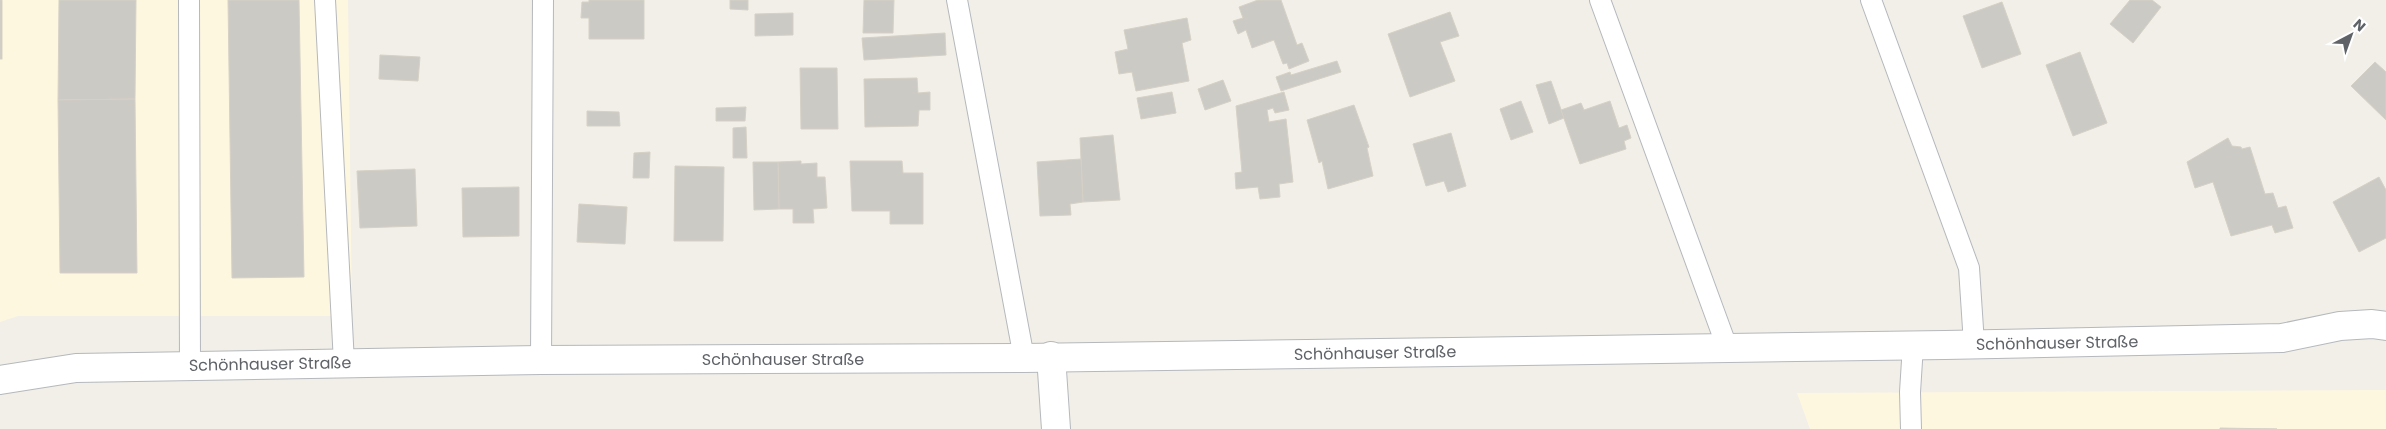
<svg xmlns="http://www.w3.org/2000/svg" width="2386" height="429" font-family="Poppins,sans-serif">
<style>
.commercial{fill:#fef7e0}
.building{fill:#cccac5;stroke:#d6d1c6}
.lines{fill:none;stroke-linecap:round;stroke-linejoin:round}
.service-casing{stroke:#b5b8bc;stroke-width:22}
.minor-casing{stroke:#b5b8bc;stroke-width:30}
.tertiary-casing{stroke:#b5b8bc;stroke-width:30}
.service{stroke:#fff;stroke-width:20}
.minor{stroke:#fff;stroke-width:28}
.tertiary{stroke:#fff;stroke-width:28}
.labels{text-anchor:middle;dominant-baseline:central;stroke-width:4;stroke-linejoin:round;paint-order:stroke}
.street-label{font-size:16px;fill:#5f6368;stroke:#fff}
</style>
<rect width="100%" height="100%" fill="#f1efe8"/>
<!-- commercial -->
<g class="commercial">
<path d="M 0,0 L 348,0 L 352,316 L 18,316 L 0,322 Z"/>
<path d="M 2386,390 L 2386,429 L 1810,429 L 1797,393 Z"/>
</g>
<!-- building -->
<g class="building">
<rect x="0" y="0" width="2" height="59"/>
<path d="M 59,0 L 136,0 L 135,99 L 58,100 Z"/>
<path d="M 228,0 L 299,0 L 304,277 L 232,278 Z"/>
<path d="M 589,0 L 644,0 L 644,39 L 589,39 L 589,18 L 581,18 L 582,2 L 589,2 Z"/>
<path d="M 730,0 L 748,0 L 748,10 L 730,9 Z"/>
<path d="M 864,0 L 894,0 L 893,33 L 863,33 Z"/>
<path d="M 1258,0 L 1281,0 L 1297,45 L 1302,43 L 1309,61 L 1289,69 L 1287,63 L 1283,64 L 1274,40 L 1252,48 L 1246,30 L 1238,34 L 1233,21 L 1243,18 L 1239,7 Z"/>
<path d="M 2130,0 L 2152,0 L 2161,7 L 2133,43 L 2110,24 Z"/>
<path d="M 2002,2 L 2021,54 L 1982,68 L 1963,16 Z"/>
<path d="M 1450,12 L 1459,36 L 1440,42 L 1455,81 L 1410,97 L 1388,34 Z"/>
<path d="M 793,13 L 793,35 L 755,36 L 755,14 Z"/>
<path d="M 1187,18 L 1191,40 L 1182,43 L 1189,81 L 1136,91 L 1132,72 L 1119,74 L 1115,52 L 1128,49 L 1124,30 Z"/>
<path d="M 945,33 L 946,55 L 864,60 L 862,38 Z"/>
<path d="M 2080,52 L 2107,123 L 2073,136 L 2046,65 Z"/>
<path d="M 380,55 L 420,57 L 418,81 L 379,79 Z"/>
<path d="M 1337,61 L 1341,72 L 1281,91 L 1276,77 L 1290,72 L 1291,75 Z"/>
<path d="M 2375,62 L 2386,72 L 2386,120 L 2351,86 Z"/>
<path d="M 800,68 L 837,68 L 838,129 L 801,129 Z"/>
<path d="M 917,78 L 918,93 L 930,92 L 930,110 L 919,110 L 918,126 L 865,127 L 864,79 Z"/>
<path d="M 1223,80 L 1231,101 L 1205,110 L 1198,89 Z"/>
<path d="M 1551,81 L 1564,118 L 1549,124 L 1536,85 Z"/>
<path d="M 1172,92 L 1176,113 L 1141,119 L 1137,98 Z"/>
<path d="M 1284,92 L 1289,110 L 1275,113 L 1273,108 L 1267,110 L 1269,122 L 1286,119 L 1293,182 L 1279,184 L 1280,197 L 1260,199 L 1258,187 L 1236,189 L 1235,173 L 1242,172 L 1236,106 Z"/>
<path d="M 135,99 L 137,273 L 60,273 L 58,100 Z"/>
<path d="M 1521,101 L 1533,132 L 1511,140 L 1500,109 Z"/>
<path d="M 1610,101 L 1619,128 L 1627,125 L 1631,138 L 1624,141 L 1626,149 L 1580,164 L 1561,110 L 1581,103 L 1584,110 Z"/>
<path d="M 1354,105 L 1369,147 L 1367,148 L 1373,176 L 1328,189 L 1322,161 L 1319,163 L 1307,120 Z"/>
<path d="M 746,107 L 745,121 L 716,121 L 716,108 Z"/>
<path d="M 587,111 L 619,112 L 620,126 L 587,126 Z"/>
<path d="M 746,127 L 747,158 L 733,158 L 733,128 Z"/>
<path d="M 1451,133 L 1466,186 L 1448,192 L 1444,181 L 1426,186 L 1413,144 Z"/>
<path d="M 1113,135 L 1120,200 L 1083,202 L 1080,138 Z"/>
<path d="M 2228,138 L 2232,146 L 2241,147 L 2242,149 L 2250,147 L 2265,194 L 2273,193 L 2278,208 L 2286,206 L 2293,228 L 2275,233 L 2272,225 L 2231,236 L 2213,182 L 2195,188 L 2187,162 Z"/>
<path d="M 650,152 L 649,178 L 633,178 L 634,153 Z"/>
<path d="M 1081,159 L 1083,202 L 1070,204 L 1071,215 L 1040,216 L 1037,162 Z"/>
<path d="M 801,161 L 801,164 L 817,163 L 817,177 L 825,177 L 827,208 L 813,209 L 814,223 L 793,223 L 793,209 L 779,209 L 778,162 Z"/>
<path d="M 850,161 L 902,161 L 903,173 L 923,173 L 923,224 L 890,224 L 890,211 L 852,211 Z"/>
<path d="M 753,162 L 778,162 L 779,209 L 754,210 Z"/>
<path d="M 675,166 L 724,167 L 723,241 L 674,241 Z"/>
<path d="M 415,169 L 417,226 L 360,228 L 357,171 Z"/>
<path d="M 2379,177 L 2386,190 L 2386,238 L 2359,252 L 2333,202 Z"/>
<path d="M 519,187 L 519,236 L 463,237 L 462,188 Z"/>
<path d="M 579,204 L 627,207 L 625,244 L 577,242 Z"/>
<path d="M 2220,428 L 2277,429 L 2220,429 Z"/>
</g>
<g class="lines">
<defs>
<g id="service">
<path d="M 189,0 L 190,366"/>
<path d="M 325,0 L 344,363"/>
<path d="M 957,0 L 1024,358"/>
<path d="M 1600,0 L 1727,347"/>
<path d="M 1871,0 L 1969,268 L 1974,344"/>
<path d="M 541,360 L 543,0"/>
<path d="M 1911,429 L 1910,392 L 1913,345"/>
</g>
<path id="minor" d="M 1051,356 L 1056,429"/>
<path id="tertiary" d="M 0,380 L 76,368 L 541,360 L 1024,358 L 1945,345 L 2282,338 L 2340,326 L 2372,324 L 2386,326"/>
</defs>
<!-- service casing -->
<use href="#service" class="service-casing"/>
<!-- minor casing -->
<use href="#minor" class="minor-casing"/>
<!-- tertiary casing -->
<use href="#tertiary" class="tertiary-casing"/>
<!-- service -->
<use href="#service" class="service"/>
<!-- minor -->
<use href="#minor" class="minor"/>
<!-- tertiary -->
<use href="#tertiary" class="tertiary"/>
</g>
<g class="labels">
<!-- street labels -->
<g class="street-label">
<text transform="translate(2057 343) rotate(-1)">Schönhauser Straße</text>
<text transform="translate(1375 353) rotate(-1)">Schönhauser Straße</text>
<text x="783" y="359">Schönhauser Straße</text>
<text transform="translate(270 364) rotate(-1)">Schönhauser Straße</text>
</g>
</g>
<!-- north arrow -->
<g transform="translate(2351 35) rotate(41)" stroke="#ffffff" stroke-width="4" paint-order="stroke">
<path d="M0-4L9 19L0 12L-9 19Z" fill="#5f6368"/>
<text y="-8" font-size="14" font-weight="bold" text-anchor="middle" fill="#5f6368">N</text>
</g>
</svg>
